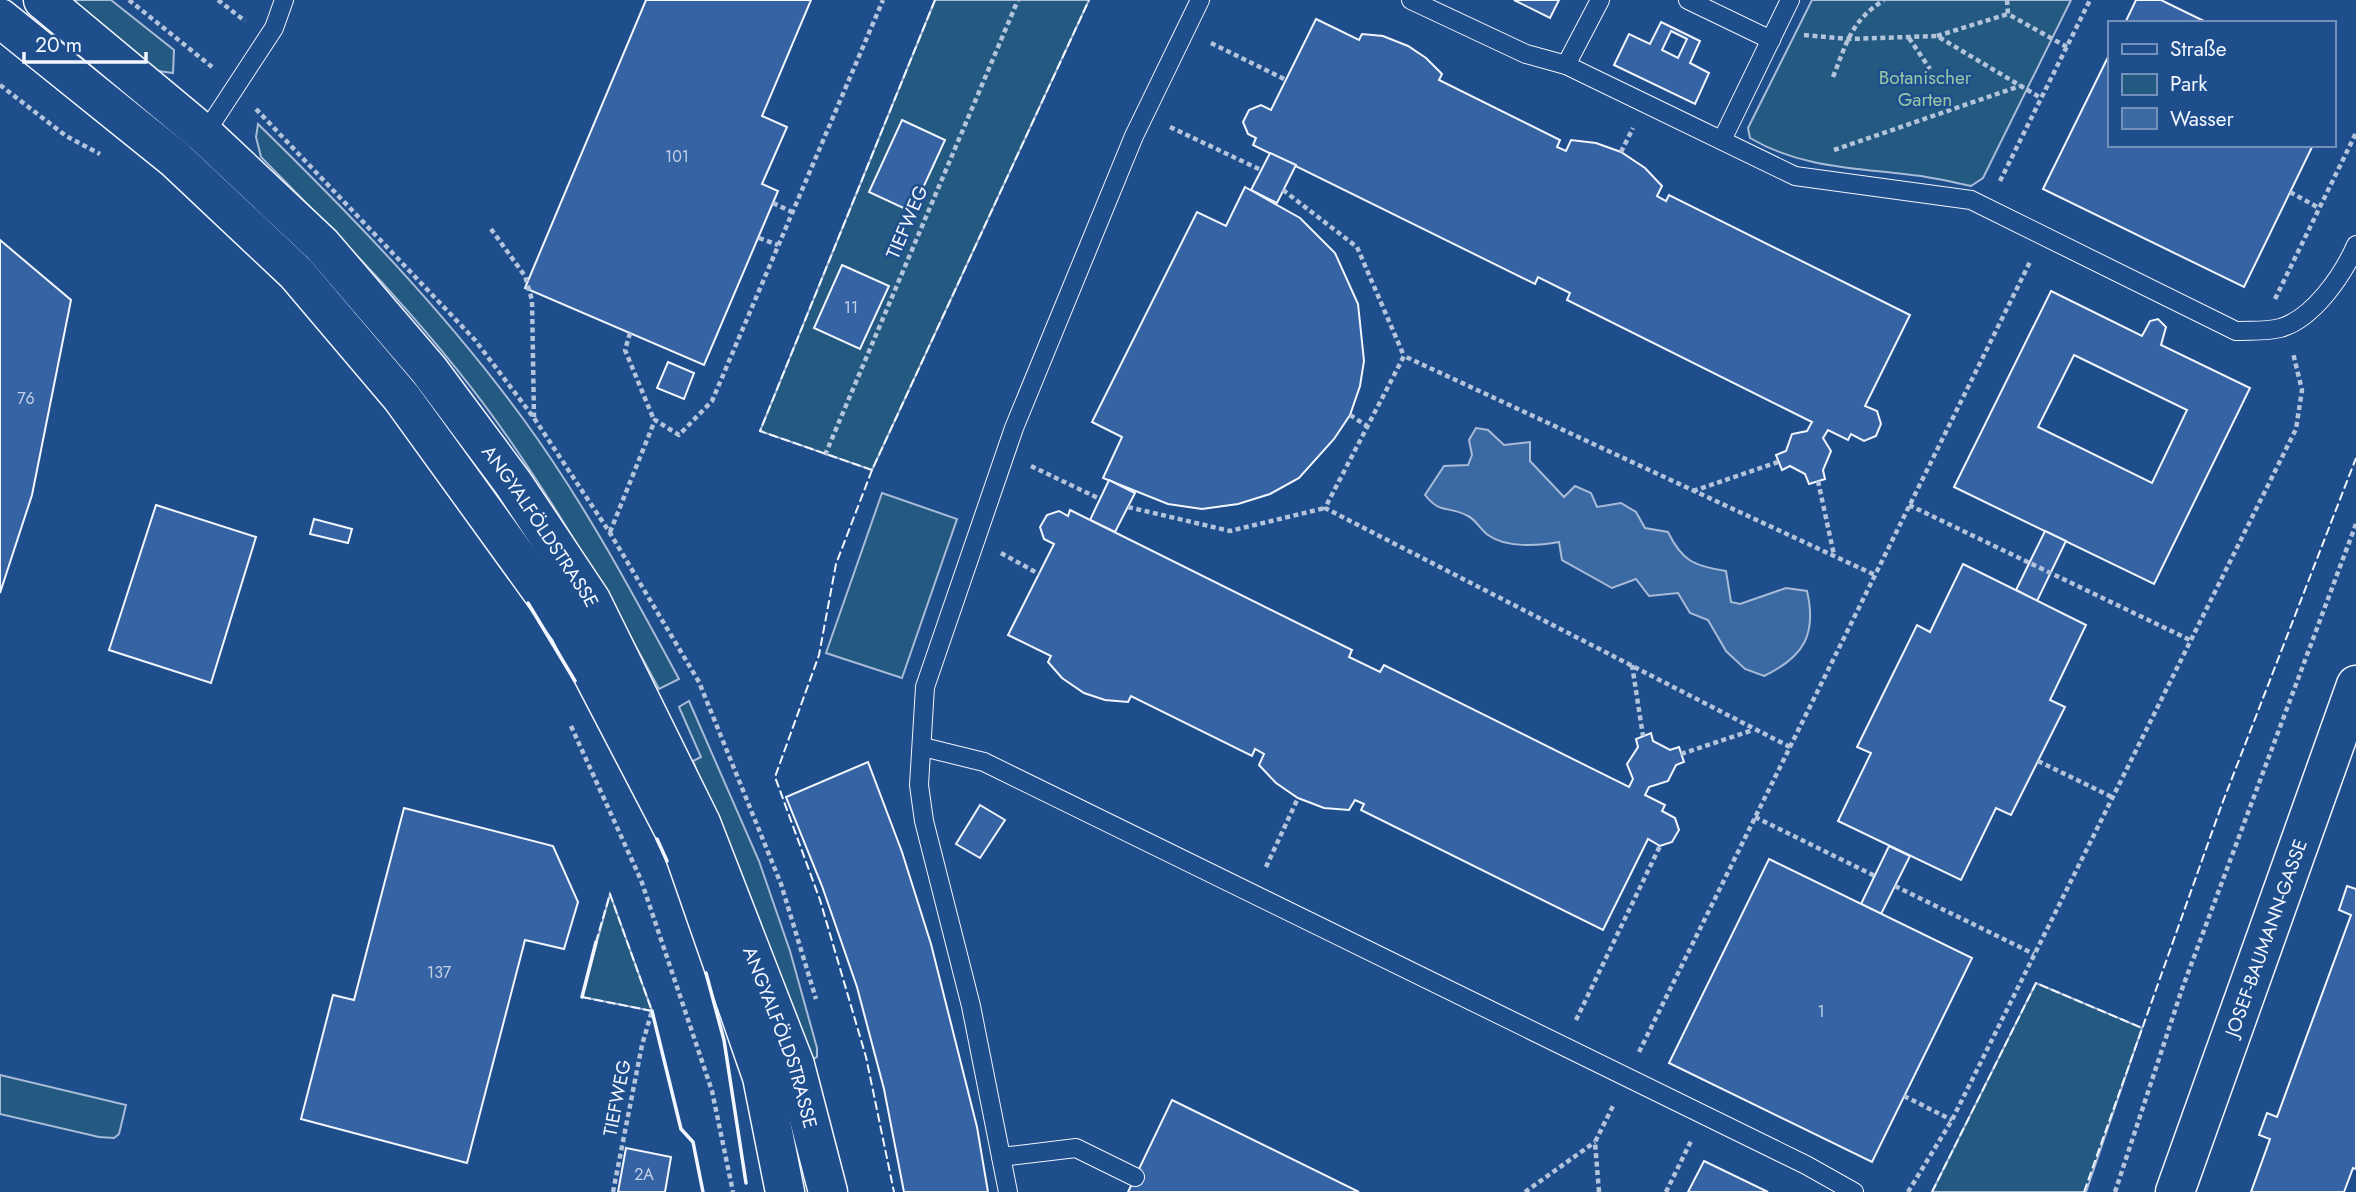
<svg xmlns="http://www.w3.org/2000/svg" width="2356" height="1192" font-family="Jost,sans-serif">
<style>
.green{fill:#245a82;stroke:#a8bbd7;stroke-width:2}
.water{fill:#3b69a3;stroke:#a8bbd7;stroke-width:2}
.building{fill:#3563a3;stroke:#f2f6ff;stroke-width:2;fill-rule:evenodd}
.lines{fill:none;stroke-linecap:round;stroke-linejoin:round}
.service-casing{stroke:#f2f6ff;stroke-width:20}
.tertiary-casing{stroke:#f2f6ff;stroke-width:41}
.primary-casing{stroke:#f2f6ff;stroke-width:41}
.path{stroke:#b3c4dc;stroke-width:4.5;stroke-dasharray:5 3.5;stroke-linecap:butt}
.service{stroke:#1f4e8c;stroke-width:18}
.tertiary{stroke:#1f4e8c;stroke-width:38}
.primary{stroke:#1f4e8c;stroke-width:38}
.fence{stroke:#f2f6ff;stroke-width:2;stroke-dasharray:9 3.5;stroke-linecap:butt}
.wall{stroke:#f2f6ff;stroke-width:3.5}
.labels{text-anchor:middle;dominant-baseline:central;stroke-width:5;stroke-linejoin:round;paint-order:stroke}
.number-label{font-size:16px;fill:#c3d1e8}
.park-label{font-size:19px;fill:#97c8a6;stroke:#1f4e8c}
.street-label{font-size:19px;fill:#f2f6ff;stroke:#1f4e8c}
</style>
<rect width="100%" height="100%" fill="#1f4e8c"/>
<!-- green -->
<g class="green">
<path d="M 67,0 L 111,0 L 174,50 L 173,73 L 158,71 Z"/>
<path d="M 935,0 L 1089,0 L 872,470 L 760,431 Z"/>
<path d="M 1812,0 L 2071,0 L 1983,178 L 1971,186 C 1952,182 1932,177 1912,175 C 1856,168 1801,168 1750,138 L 1748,128 Z"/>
<path d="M 258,124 C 353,217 445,312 524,420 C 583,501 631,590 679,679 L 659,689 C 613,603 565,520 509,439 C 438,336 349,246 261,157 L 256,137 Z"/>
<path d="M 882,493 L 957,519 L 902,678 L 826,653 Z"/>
<path d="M 689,701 L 759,861 L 790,951 L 817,1048 L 817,1057 L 811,1060 L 693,761 L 701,757 L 679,707 Z"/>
<path d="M 610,894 L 652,1011 L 582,997 Z"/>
<path d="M 2036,983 L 2142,1028 L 2086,1192 L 1932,1192 Z"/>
<path d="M 0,1075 L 126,1105 L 119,1134 L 114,1138 L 99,1137 L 0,1114 Z"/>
</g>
<!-- water -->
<path class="water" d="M 1476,428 L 1488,430 L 1504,445 L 1530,442 L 1530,461 L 1564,497 L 1575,486 L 1591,493 L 1597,507 L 1621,503 L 1636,512 L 1645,528 L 1668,532 C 1682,561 1694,566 1726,571 L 1731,602 L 1740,604 L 1786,588 L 1807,591 C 1817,634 1804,657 1764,676 L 1745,669 L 1726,651 L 1708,620 L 1690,613 L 1678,593 L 1649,596 L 1636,579 L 1612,588 L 1562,560 L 1559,542 C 1538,546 1506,548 1488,535 C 1481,530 1476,520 1468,516 C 1448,505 1441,515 1425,495 L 1444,466 L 1468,465 L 1472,455 L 1469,440 Z"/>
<!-- building -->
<g class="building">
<path d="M 646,0 L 811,0 L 762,116 L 787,127 L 762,184 L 778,191 L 704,365 L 525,288 Z"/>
<path d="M 1514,0 L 1559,0 L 1550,18 Z"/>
<path d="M 2136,0 L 2161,0 L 2208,23 L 2125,23 Z"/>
<path d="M 1316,19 L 1359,40 L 1362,34 L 1383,36 L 1408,46 L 1426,58 L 1442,74 L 1439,80 L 1560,140 L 1557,147 L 1566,151 L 1571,140 L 1596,143 L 1621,152 L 1645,168 L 1662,186 L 1657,196 L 1666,201 L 1669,195 L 1910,315 L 1865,406 L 1877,411 L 1881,424 L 1876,436 L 1864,441 L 1851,434 L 1848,440 L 1828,430 L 1823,438 L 1831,451 L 1823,470 L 1825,479 L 1809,484 L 1805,474 L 1790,466 L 1782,470 L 1776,455 L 1786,451 L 1792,434 L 1807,431 L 1812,422 L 1567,300 L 1570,293 L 1538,277 L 1535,284 L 1253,145 L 1256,138 L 1248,134 L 1243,122 L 1249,110 L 1261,105 L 1271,110 Z"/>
<path d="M 1661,22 L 1700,41 L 1690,63 L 1709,73 L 1695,104 L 1614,65 L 1629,34 L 1650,44 ZM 1671,31 L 1687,39 L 1678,58 L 1662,50 Z"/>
<path d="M 2109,55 L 2109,145 L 2313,145 L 2244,287 L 2043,189 Z"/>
<path d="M 902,120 L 945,140 L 912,212 L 869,192 Z"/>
<path d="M 1270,153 L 1296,165 L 1277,203 L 1251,190 Z"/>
<path d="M 1245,187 L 1300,218 L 1335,253 L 1358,304 L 1364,361 L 1360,386 L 1350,415 L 1334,439 L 1299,478 L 1270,494 L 1238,504 L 1202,509 L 1168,504 L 1103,478 L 1122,437 L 1092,422 L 1197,212 L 1226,226 Z"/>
<path d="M 0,240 L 71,300 L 32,495 L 0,593 Z"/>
<path d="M 842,265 L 889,286 L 860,349 L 814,328 Z"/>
<path d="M 2051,291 L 2142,336 L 2150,321 L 2158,319 L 2166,327 L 2161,345 L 2250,388 L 2154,584 L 1954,487 ZM 2074,355 L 2187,410 L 2152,483 L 2038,427 Z"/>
<path d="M 668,362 L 694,373 L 684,399 L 657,388 Z"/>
<path d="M 1109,480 L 1135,493 L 1115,532 L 1090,520 Z"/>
<path d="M 156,505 L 256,537 L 211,683 L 109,650 Z"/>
<path d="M 1070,510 L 1352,650 L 1349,657 L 1380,672 L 1384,665 L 1629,787 L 1633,779 L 1627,764 L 1638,747 L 1636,739 L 1651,733 L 1653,741 L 1670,750 L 1679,747 L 1684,762 L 1676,765 L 1668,781 L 1649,787 L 1645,795 L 1665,805 L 1662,811 L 1675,818 L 1679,830 L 1672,842 L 1660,846 L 1648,839 L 1603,930 L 1361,810 L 1364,804 L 1355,800 L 1349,810 L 1324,808 L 1298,798 L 1276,783 L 1259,765 L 1264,754 L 1255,749 L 1252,756 L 1131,696 L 1128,702 L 1105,700 L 1084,693 L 1062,678 L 1048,662 L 1051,656 L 1008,635 L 1054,544 L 1044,539 L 1040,527 L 1047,515 L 1059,511 L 1068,516 Z"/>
<path d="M 314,519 L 352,529 L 348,543 L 310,534 Z"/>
<path d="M 2045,531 L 2066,541 L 2037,601 L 2016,590 Z"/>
<path d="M 1963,564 L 2086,625 L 2050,700 L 2065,707 L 2011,815 L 1996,808 L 1961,880 L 1838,821 L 1871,753 L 1857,747 L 1917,625 L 1930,632 Z"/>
<path d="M 868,762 L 902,852 L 931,944 L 977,1127 L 988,1192 L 904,1192 L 884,1089 L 857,987 L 822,886 L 786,797 Z"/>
<path d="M 980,805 L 1005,820 L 980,858 L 956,844 Z"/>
<path d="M 404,808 L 553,846 L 578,902 L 564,949 L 525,940 L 467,1163 L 301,1119 L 333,995 L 354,1000 Z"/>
<path d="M 1889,846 L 1910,856 L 1881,914 L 1861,904 Z"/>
<path d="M 1769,859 L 1972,958 L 1872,1162 L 1669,1063 Z"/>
<path d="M 2347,886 L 2356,889 L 2356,1169 L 2353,1168 L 2344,1192 L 2251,1192 L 2270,1139 L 2259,1135 L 2267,1113 L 2277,1117 L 2351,915 L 2339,910 Z"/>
<path d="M 1172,1100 L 1359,1192 L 1128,1192 Z"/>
<path d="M 626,1148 L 671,1157 L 665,1192 L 618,1192 Z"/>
<path d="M 1704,1161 L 1768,1192 L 1688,1192 Z"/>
</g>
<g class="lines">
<defs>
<g id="service">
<path d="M 1411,0 L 1526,54 L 1566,65 L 1795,176 L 1971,200 L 2236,331 C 2249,330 2266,332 2280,328 C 2313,319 2343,275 2356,245"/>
<path d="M 1688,0 L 1771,40"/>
<path d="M 1566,65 L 1600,0"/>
<path d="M 202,138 L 274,28 L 284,0"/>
<path d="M 1722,140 L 1790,0"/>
<path d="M 923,747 L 984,762 L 1806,1165 L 1854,1192"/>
<path d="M 1001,1157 L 1076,1148 L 1135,1177"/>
<path d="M 1008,1192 L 971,1006 L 924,821 L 919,785 L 925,687 L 1014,428 L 1134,136 L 1200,0"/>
</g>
<g id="tertiary">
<path id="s1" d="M 2175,1192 L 2356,685"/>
</g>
<g id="primary">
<path id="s2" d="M 43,0 L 205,135 L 322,245 L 429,370 L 513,483 L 591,600 L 701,823 L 795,1065 L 828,1192"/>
<path d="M 0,18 L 175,159 L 296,273 L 402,398 L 569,629 L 681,844 L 762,1077 L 785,1192"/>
</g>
</defs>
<!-- service casing -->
<use href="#service" class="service-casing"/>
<!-- tertiary casing -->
<use href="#tertiary" class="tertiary-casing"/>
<!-- primary casing -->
<use href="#primary" class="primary-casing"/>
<!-- path -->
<g class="path">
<path d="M 129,0 L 212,67"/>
<path d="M 218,0 L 245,21"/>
<path d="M 2007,0 L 2008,14 L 2067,47"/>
<path d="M 1804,35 L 1849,39 L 1937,36 L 2041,98"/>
<path d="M 1937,36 L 2008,14"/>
<path d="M 1909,38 L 1930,69"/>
<path d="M 1211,43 L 1286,80"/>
<path d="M 1833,77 C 1847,42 1851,21 1884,0"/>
<path d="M 0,85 L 66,136 L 100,154"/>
<path d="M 256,109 L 475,340 L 534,418 L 610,533 L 699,682 L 781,884 L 816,999"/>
<path d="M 1170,127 L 1261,170"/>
<path d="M 1834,150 L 2020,86"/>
<path d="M 1621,152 L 1633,128"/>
<path d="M 2000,181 L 2090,0"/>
<path d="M 1283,190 L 1357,247 L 1404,356"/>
<path d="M 2290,192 L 2319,208"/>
<path d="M 773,203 L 794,213"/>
<path d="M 491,229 L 525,276 L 532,300 L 534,417"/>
<path d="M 759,238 L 778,245"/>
<path d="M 2275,299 L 2356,133"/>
<path d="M 630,333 L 625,350 L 654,420"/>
<path d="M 1350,415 L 1367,426"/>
<path d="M 825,455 L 1018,0"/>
<path d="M 1031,466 L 1100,499"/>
<path d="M 1818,481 L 1834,555"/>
<path d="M 1693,491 L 1778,462"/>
<path d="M 1909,505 L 2190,640"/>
<path d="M 1128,507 L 1230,531 L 1325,508"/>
<path d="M 610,532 L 655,420 L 679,435 L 712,401 L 883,0"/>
<path d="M 1001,553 L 1039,574"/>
<path d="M 1632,665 L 1643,736"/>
<path d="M 571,726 L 641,880 L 712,1091 L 733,1192"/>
<path d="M 1790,747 L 1325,508 L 1404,356 L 1875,575"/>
<path d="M 1681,754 L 1753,730"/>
<path d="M 2038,761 L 2112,797"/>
<path d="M 1755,817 L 1875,876"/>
<path d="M 1266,867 L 1298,798"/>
<path d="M 1895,886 L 2034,954"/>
<path d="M 1576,1020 L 1660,846"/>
<path d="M 1639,1052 L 2031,260"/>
<path d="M 1904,1096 L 1952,1120"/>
<path d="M 613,1192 L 642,1045 L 652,1011"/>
<path d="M 1525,1192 L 1595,1142"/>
<path d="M 1599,1192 L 1595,1142 L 1614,1104"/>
<path d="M 1666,1192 L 1692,1139"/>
<path d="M 1908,1192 L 1952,1120 L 2296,429 L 2302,390 L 2293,353"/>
<path d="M 2115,1192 L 2182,989 L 2356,524"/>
</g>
<!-- service -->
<use href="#service" class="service"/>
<!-- tertiary -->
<use href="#tertiary" class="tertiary"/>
<!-- primary -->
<use href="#primary" class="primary"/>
<!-- fence -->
<g class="fence">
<path d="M 935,0 L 760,431 L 872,470 L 1089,0"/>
<path d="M 872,470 L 836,564 L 819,655 L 775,777 L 820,900 L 866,1057 L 894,1192"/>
<path d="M 582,997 L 652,1011 L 610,894 L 596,942"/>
<path d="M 1932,1192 L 2036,983 L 2142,1028"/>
<path d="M 2084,1192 L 2222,804 L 2356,458"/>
</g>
<!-- wall -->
<g class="wall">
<path d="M 528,603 L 575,681"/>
<path d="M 657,839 L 667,861"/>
<path d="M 706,973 L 724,1040 L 746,1183"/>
<path d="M 582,997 L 596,942"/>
<path d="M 652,1011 L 681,1129 L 693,1142 L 703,1192"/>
</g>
</g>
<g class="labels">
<!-- number labels -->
<g class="number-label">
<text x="677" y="156">101</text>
<text x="851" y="307">11</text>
<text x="26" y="398">76</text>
<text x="439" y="972">137</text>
<text x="1821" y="1011">1</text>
<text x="644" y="1174">2A</text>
</g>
<!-- park labels -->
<g class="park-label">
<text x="1925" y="77">Botanischer<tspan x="1925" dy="22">Garten</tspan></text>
</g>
<!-- street labels -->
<g class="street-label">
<text transform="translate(907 222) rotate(-67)">TIEFWEG</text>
<text stroke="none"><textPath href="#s2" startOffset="728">ANGYALFÖLDSTRASSE</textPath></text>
<text stroke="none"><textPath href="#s1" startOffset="270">JOSEF-BAUMANN-GASSE</textPath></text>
<text stroke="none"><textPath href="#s2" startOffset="1295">ANGYALFÖLDSTRASSE</textPath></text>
<text transform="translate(617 1098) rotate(-79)">TIEFWEG</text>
</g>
</g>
<!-- legend -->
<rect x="2108" y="21" width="228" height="126" fill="#1f4e8c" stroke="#7391ba" stroke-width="2"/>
<rect x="2122" y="44" width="35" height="10" fill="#1f4e8c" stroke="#7391ba" stroke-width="2"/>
<text x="2170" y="56" font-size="21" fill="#f2f6ff">Straße</text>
<rect x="2122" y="74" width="35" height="21" fill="#245a82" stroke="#7391ba" stroke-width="2"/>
<text x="2170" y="91" font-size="21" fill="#f2f6ff">Park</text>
<rect x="2122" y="108" width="35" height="21" fill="#3b69a3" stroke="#7391ba" stroke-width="2"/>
<text x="2170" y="126" font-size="21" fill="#f2f6ff">Wasser</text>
<!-- scale -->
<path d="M24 52v10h122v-10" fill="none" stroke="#f2f6ff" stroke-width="3.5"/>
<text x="35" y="52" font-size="21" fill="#f2f6ff" stroke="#1f4e8c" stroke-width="5" paint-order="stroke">20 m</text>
</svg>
